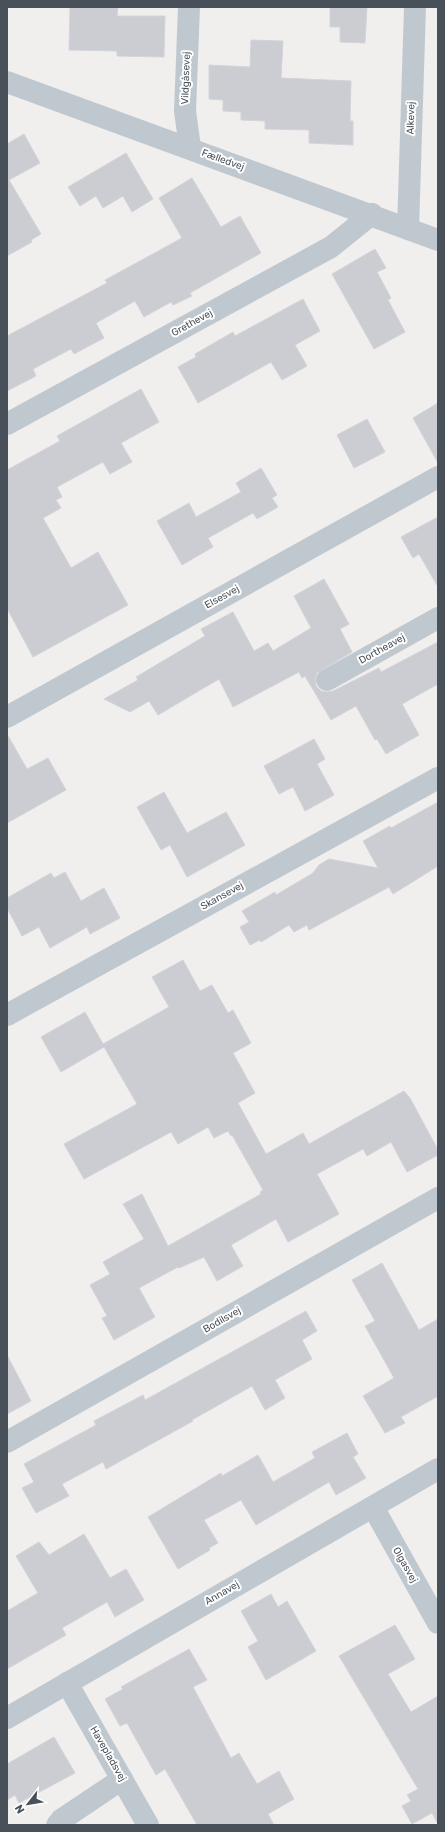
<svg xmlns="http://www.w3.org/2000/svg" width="445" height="1832" font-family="Rubik,sans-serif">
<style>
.building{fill:#cccdd3;stroke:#d3d4d9}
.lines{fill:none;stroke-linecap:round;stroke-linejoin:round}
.minor{stroke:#c0c8cf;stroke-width:22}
.labels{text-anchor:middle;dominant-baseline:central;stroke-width:4;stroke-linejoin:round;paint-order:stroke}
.street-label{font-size:10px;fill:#48515a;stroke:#fff}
</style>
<rect width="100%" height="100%" fill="#f1eeee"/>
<!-- building -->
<g class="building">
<path d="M 70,7 L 118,7 L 117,16 L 165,16 L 164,57 L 117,56 L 117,51 L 69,50 Z"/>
<path d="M 330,7 L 367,7 L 365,43 L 340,42 L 340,27 L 330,27 Z"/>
<path d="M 251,40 L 283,41 L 281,78 L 351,81 L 350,121 L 353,121 L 353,145 L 309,143 L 309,130 L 265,129 L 265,121 L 241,120 L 241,112 L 223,111 L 223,100 L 209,99 L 209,65 L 250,67 Z"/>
<path d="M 24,134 L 40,163 L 9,180 L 41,234 L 31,240 L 32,242 L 7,256 L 7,144 Z"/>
<path d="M 126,153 L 153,199 L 132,212 L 123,196 L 103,208 L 96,196 L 80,206 L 68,187 Z"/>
<path d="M 192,178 L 221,227 L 240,216 L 261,253 L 190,293 L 192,296 L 173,305 L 171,302 L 144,317 L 135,301 L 96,323 L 104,338 L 74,354 L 71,349 L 33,369 L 36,376 L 7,391 L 7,336 L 107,283 L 105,280 L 182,238 L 159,198 Z"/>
<path d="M 375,249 L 386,268 L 377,272 L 391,298 L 388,300 L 405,332 L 374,349 L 332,274 Z"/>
<path d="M 303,299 L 320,331 L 295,345 L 307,366 L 282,380 L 271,362 L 198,403 L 178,367 L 196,357 L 195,354 L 233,332 L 235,336 Z"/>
<path d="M 141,389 L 159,422 L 121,443 L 132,462 L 110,474 L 103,462 L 57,487 L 62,497 L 56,500 L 61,508 L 43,518 L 71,568 L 98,552 L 128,605 L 33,657 L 7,608 L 7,470 L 60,441 L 57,436 Z"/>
<path d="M 438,403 L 438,463 L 413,418 Z"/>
<path d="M 367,419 L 385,452 L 354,468 L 337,435 Z"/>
<path d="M 261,468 L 277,495 L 272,498 L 278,507 L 257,519 L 253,513 L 208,538 L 213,547 L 182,565 L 157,521 L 189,503 L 196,517 L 241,492 L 236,483 Z"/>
<path d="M 438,517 L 438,587 L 419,554 L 413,558 L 401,537 Z"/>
<path d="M 324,579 L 349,624 L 340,629 L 352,652 L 317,673 L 315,679 L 316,686 L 321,691 L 326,692 L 333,691 L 379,668 L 381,672 L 438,642 L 438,684 L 402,704 L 419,735 L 386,754 L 377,739 L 375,740 L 356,706 L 331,720 L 305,676 L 302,678 L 299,672 L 233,707 L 219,679 L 158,715 L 149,701 L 130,712 L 104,699 L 138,680 L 136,677 L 205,636 L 201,629 L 233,612 L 254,651 L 268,643 L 273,651 L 311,628 L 294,596 Z"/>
<path d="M 7,734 L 27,769 L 48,758 L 66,790 L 7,823 Z"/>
<path d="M 314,739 L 325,759 L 317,764 L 334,795 L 305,811 L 293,787 L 279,794 L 264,766 Z"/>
<path d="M 164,792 L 187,833 L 226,812 L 245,845 L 187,877 L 170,845 L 161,850 L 137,807 Z"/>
<path d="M 438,802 L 438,866 L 393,894 L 389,887 L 309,930 L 307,925 L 294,932 L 289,925 L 261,942 L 260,940 L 250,945 L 240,927 L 249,922 L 242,911 L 275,892 L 276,895 L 313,873 L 319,865 L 329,859 L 378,868 L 363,841 L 390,826 L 391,828 Z"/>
<path d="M 65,872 L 81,901 L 104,888 L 120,918 L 90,934 L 87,927 L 50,948 L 39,927 L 22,936 L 7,908 L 7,898 L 51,873 L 54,878 Z"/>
<path d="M 183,960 L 200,991 L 212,985 L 228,1013 L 233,1010 L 251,1043 L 233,1053 L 255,1093 L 238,1103 L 266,1154 L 303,1133 L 309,1144 L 404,1091 L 410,1098 L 438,1150 L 438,1155 L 407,1172 L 391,1142 L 367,1156 L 363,1149 L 317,1174 L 339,1214 L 288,1242 L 276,1219 L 231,1245 L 243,1266 L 217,1281 L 204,1257 L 179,1268 L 178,1267 L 139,1288 L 155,1317 L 114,1340 L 102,1318 L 107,1316 L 90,1285 L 110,1274 L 103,1262 L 144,1239 L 123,1204 L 142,1194 L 168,1246 L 261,1194 L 260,1192 L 263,1190 L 232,1135 L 231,1136 L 228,1131 L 214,1138 L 208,1127 L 178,1144 L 171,1132 L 84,1179 L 64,1144 L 137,1104 L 104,1047 L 61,1072 L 41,1037 L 85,1012 L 103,1044 L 169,1007 L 152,977 Z"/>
<path d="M 382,1263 L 419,1330 L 438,1319 L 438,1396 L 401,1417 L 405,1423 L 385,1433 L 363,1396 L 394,1378 L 365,1326 L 375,1321 L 352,1280 Z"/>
<path d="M 306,1311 L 317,1331 L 302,1340 L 312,1359 L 275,1380 L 285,1398 L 265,1410 L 252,1386 L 192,1420 L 193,1421 L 106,1469 L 103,1462 L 62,1484 L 69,1496 L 36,1513 L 22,1488 L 34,1482 L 24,1464 L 96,1425 L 94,1421 L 143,1395 L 145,1400 Z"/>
<path d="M 7,1355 L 31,1401 L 7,1414 Z"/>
<path d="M 347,1433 L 358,1454 L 353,1457 L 366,1478 L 336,1495 L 329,1482 L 256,1525 L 241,1500 L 204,1520 L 218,1543 L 209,1548 L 210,1550 L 178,1569 L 148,1517 L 221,1473 L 222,1476 L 258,1455 L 273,1482 L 315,1458 L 312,1452 Z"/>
<path d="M 84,1534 L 110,1578 L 126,1569 L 144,1600 L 115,1617 L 107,1602 L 62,1628 L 66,1635 L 7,1669 L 7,1611 L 38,1593 L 16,1556 L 39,1542 L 49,1555 Z"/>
<path d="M 271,1594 L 278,1607 L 287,1601 L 316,1651 L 266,1680 L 248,1647 L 258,1641 L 241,1611 Z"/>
<path d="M 395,1625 L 415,1659 L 388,1674 L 411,1712 L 438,1696 L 438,1824 L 432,1813 L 412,1824 L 402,1806 L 411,1801 L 407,1795 L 418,1789 L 339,1656 Z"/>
<path d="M 189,1649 L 207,1680 L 193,1687 L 231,1758 L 239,1753 L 257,1784 L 279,1771 L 294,1799 L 268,1814 L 274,1825 L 197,1825 L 165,1769 L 156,1775 L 127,1723 L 120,1726 L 105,1699 L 123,1689 L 121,1687 Z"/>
<path d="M 54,1737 L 75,1773 L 19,1803 L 15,1795 L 7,1800 L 7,1764 Z"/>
</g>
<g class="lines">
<!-- minor -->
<g class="minor">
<path d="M 189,7 L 185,111 L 190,148"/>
<path d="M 7,82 L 438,240"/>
<path d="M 408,229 L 415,7"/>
<path d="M 7,424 L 331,247 L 372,214"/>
<path d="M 327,680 L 438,618"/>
<path d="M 7,717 L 438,477"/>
<path d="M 7,1015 L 438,778"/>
<path d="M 7,1442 L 438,1198"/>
<path d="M 373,1507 L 438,1623"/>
<path d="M 67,1683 L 148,1825"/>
<path d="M 7,1718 L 438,1469"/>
<path d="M 57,1825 L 61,1820 L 122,1779"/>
</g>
</g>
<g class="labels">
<!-- street labels -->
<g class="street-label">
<text transform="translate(186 78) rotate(-88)">Vildgåsevej</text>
<text transform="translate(411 118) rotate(-88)">Alkevej</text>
<text transform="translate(223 160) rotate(20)">Fælledvej</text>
<text transform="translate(192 323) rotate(-29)">Grethevej</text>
<text transform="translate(222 597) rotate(-29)">Elsesvej</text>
<text transform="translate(382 649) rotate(-29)">Dortheavej</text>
<text transform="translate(222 896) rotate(-29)">Skansevej</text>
<text transform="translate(222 1320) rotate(-30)">Bodilsvej</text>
<text transform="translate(405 1565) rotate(60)">Olgasvej</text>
<text transform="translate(222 1593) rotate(-30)">Annavej</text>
<text transform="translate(108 1754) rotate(60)">Havepladsvej</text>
</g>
</g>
<!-- border -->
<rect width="445" height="1832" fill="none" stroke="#48515a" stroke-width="16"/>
<!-- north arrow -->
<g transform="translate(28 1804) rotate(239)" stroke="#ffffff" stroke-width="3" paint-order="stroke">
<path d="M0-3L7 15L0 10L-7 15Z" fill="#48515a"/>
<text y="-6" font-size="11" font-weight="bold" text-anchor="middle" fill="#48515a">N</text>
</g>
</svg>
